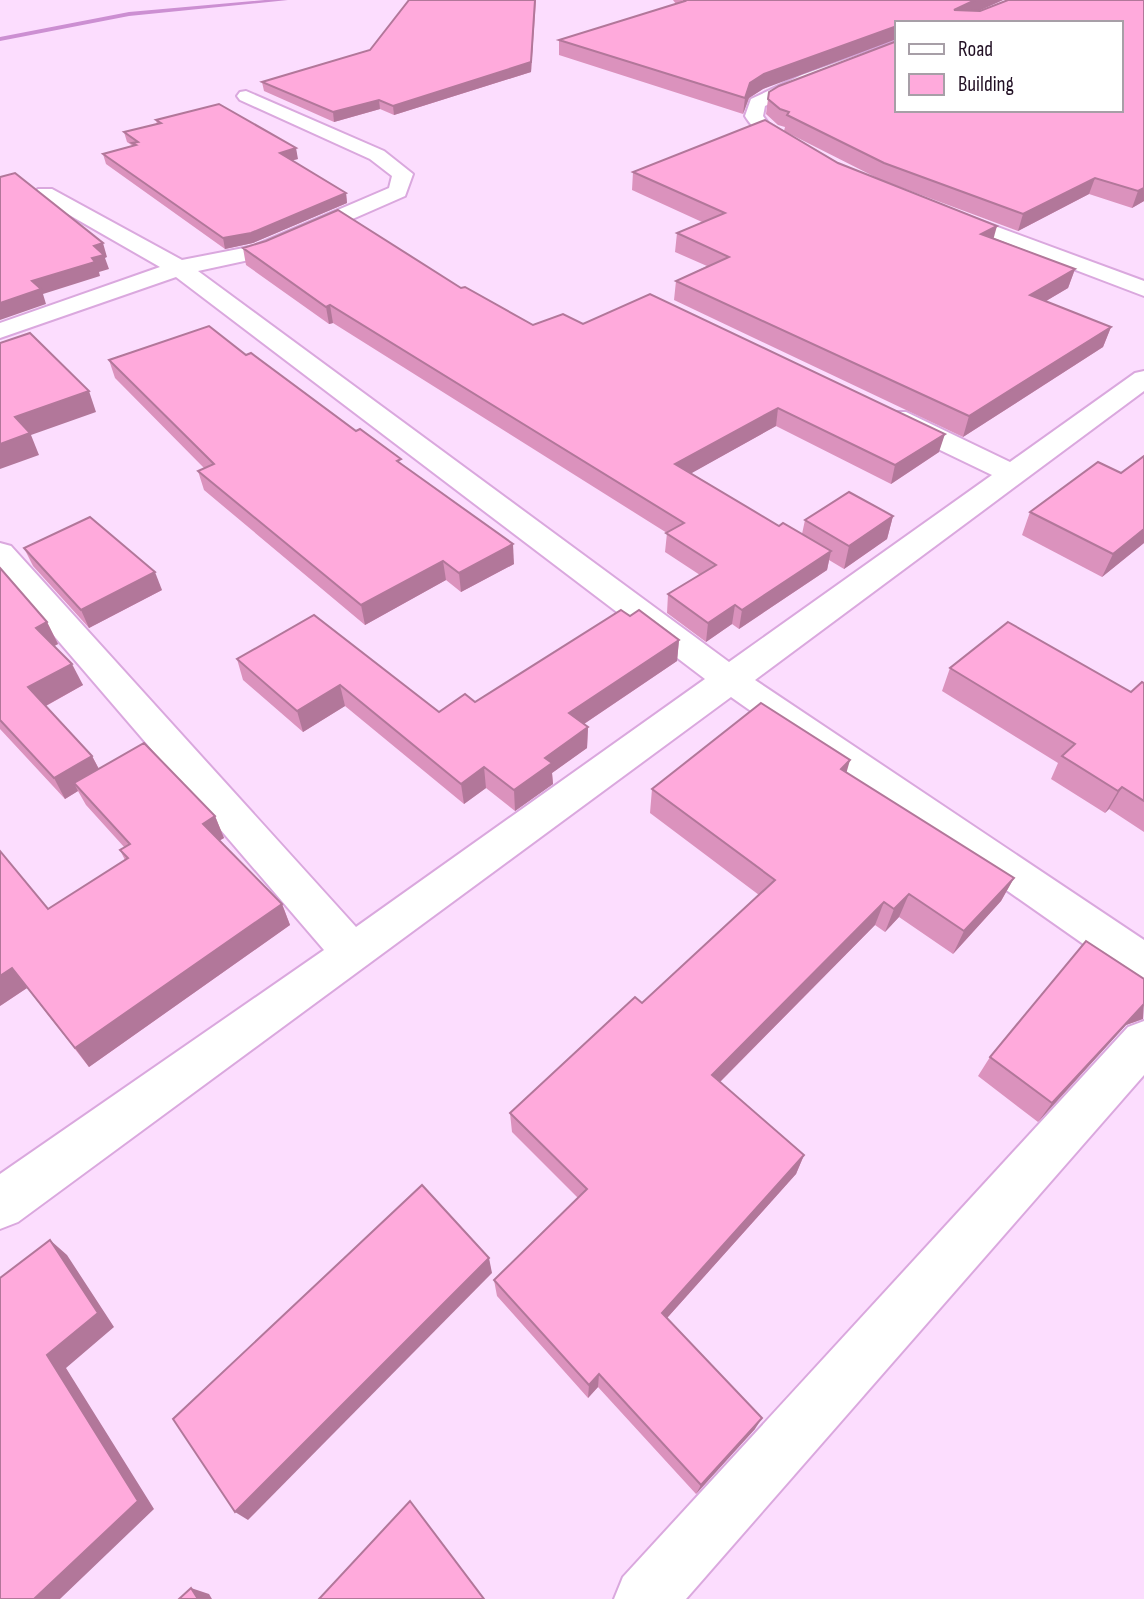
<svg xmlns="http://www.w3.org/2000/svg" width="1144" height="1599" font-family="'Sofia Sans Condensed',sans-serif">
<style>
.lines{fill:none;stroke-linecap:round;stroke-linejoin:round}
.stream{fill:#cc8fd2;fill-rule:evenodd}
.minor-casing{stroke:#daa8de;stroke-width:4}
.minor{fill:#fff;fill-rule:evenodd}
.wall{fill:#db92bd}
.shaded-wall{fill:#b2779a}
.building{fill:#ffaadc;stroke:#b2779a;stroke-width:2}
</style>
<rect width="100%" height="100%" fill="#fcddfe"/>
<g class="lines">
<!-- stream -->
<path class="stream" d="M 265,0 L 288,0 L 129,16 L 0,41 L 0,37 L 129,12 Z"/>
<defs>
<g id="minor">
<path d="M 897,41 L 897,52 L 814,83 L 765,106 L 763,116 L 768,123 L 807,147 L 810,151 L 807,155 C 786,160 755,133 745,116 L 751,99 L 802,75 Z"/>
<path d="M 246,91 L 384,151 L 413,174 L 405,196 L 268,256 L 198,271 L 729,662 L 992,475 L 886,424 L 882,418 L 886,412 L 906,412 L 1010,462 L 1135,373 L 1144,371 L 1144,391 L 755,680 L 1144,940 L 1144,982 L 1129,976 L 731,697 L 18,1222 L 0,1229 L 0,1174 L 324,950 L 0,573 L 0,543 L 11,546 L 356,927 L 705,679 L 176,277 L 0,338 L 0,323 L 160,267 L 38,197 L 35,193 L 38,189 L 52,189 L 182,260 L 254,246 L 389,188 L 392,176 L 370,159 L 240,100 L 237,96 L 240,92 Z"/>
<path d="M 946,208 L 1144,281 L 1144,296 L 939,218 L 935,214 Z"/>
<path d="M 1144,1021 L 1144,1075 L 686,1599 L 614,1599 L 623,1577 L 1128,1027 Z"/>
</g>
</defs>
<!-- minor casing -->
<use href="#minor" class="minor-casing"/>
<!-- minor -->
<use href="#minor" class="minor"/>
</g>
<!-- wall -->
<g class="wall">
<path d="M 409,0 L 536,0 L 531,72 L 394,115 L 380,109 L 334,122 L 264,91 L 262,82 L 370,50 Z"/>
<path d="M 673,0 L 1003,0 L 978,11 L 1144,0 L 1144,201 L 1132,208 L 1089,194 L 1018,231 L 881,180 L 784,131 L 785,127 L 778,125 L 766,114 L 768,99 L 1121,110 L 897,23 L 763,89 L 749,98 L 743,114 L 559,55 L 559,40 L 676,4 Z"/>
<path d="M 156,120 L 298,159 L 292,160 L 346,193 L 347,203 L 253,243 L 225,249 L 106,164 L 103,154 L 133,146 L 127,142 L 124,132 L 157,124 Z"/>
<path d="M 838,163 L 994,238 L 1075,269 L 1068,288 L 1046,301 L 1111,327 L 1103,347 L 963,437 L 674,300 L 676,281 L 707,266 L 675,252 L 677,233 L 702,222 L 632,190 L 633,172 Z"/>
<path d="M 243,248 L 461,288 L 533,325 L 583,324 L 939,452 L 891,484 L 776,426 L 691,473 L 779,526 L 802,534 L 805,520 L 893,516 L 887,539 L 844,569 L 829,560 L 827,570 L 739,629 L 732,624 L 706,642 L 667,613 L 668,594 L 700,575 L 665,552 L 667,533 L 333,323 L 329,324 L 246,265 Z"/>
<path d="M 246,355 L 402,465 L 514,564 L 461,592 L 446,580 L 365,625 L 204,490 L 198,471 L 204,468 L 115,378 L 109,360 Z"/>
<path d="M 1030,512 L 1144,543 L 1102,577 L 1022,535 Z"/>
<path d="M 24,548 L 162,590 L 89,628 L 33,566 Z"/>
<path d="M 0,568 L 47,622 L 58,644 L 54,646 L 83,685 L 46,706 L 92,756 L 99,769 L 215,816 L 224,838 L 220,840 L 282,904 L 290,925 L 89,1067 L 27,988 L 0,1006 L 48,909 L 125,860 L 120,850 L 125,848 L 86,805 L 78,791 L 65,799 L 0,729 Z"/>
<path d="M 314,615 L 439,712 L 475,702 L 630,616 L 679,640 L 677,661 L 584,724 L 588,727 L 587,748 L 552,773 L 553,784 L 515,811 L 486,788 L 464,804 L 345,706 L 303,732 L 243,680 L 237,659 Z"/>
<path d="M 950,668 L 1131,692 L 1144,683 L 1144,832 L 1109,809 L 1105,813 L 1051,779 L 1058,763 L 942,691 Z"/>
<path d="M 847,773 L 1014,878 L 1001,901 L 953,954 L 899,917 L 885,932 L 875,925 L 720,1082 L 804,1155 L 796,1174 L 667,1318 L 755,1429 L 696,1494 L 598,1387 L 588,1398 L 497,1296 L 494,1280 L 578,1198 L 512,1132 L 510,1113 L 642,1003 L 759,895 L 650,813 L 652,789 Z"/>
<path d="M 1143,1019 L 1126,1025 L 1038,1122 L 978,1076 L 990,1057 Z"/>
</g>
<!-- shaded-wall -->
<g class="shaded-wall">
<path d="M 535,0 L 531,72 L 394,115 L 393,106 Z"/>
<path d="M 975,0 L 1003,0 L 952,23 L 954,10 Z"/>
<path d="M 897,26 L 897,39 L 763,89 L 749,98 L 743,114 L 745,98 L 750,83 L 764,74 Z"/>
<path d="M 379,100 L 380,109 L 334,122 L 333,112 Z"/>
<path d="M 296,148 L 298,159 L 282,163 L 280,153 Z"/>
<path d="M 1095,178 L 1089,194 L 1018,231 L 1023,214 Z"/>
<path d="M 1144,188 L 1144,201 L 1132,208 L 1138,191 Z"/>
<path d="M 346,193 L 347,203 L 253,243 L 225,249 L 223,238 Z"/>
<path d="M 997,226 L 992,244 L 981,234 Z"/>
<path d="M 103,243 L 107,257 L 105,258 L 109,269 L 99,272 L 100,276 L 43,294 L 46,304 L 0,320 L 0,303 L 32,281 L 92,258 L 94,246 Z"/>
<path d="M 1075,269 L 1068,288 L 1024,314 L 1030,295 Z"/>
<path d="M 330,305 L 333,323 L 329,324 L 326,307 Z"/>
<path d="M 1111,327 L 1103,347 L 963,437 L 969,416 Z"/>
<path d="M 89,391 L 96,412 L 31,435 L 39,455 L 0,469 L 0,444 L 15,417 Z"/>
<path d="M 778,408 L 776,426 L 674,483 L 675,464 Z"/>
<path d="M 945,434 L 939,452 L 891,484 L 895,465 Z"/>
<path d="M 893,516 L 887,539 L 844,569 L 849,546 Z"/>
<path d="M 1144,529 L 1144,543 L 1102,577 L 1113,554 Z"/>
<path d="M 513,544 L 514,564 L 461,592 L 459,573 Z"/>
<path d="M 831,551 L 827,570 L 739,629 L 742,610 Z"/>
<path d="M 443,561 L 446,580 L 365,625 L 361,605 Z"/>
<path d="M 155,572 L 162,590 L 89,628 L 81,610 Z"/>
<path d="M 735,605 L 732,624 L 706,642 L 708,623 Z"/>
<path d="M 47,622 L 58,644 L 47,650 L 36,628 Z"/>
<path d="M 679,640 L 677,661 L 569,734 L 569,713 Z"/>
<path d="M 72,664 L 83,685 L 40,709 L 28,687 Z"/>
<path d="M 340,685 L 345,706 L 303,732 L 297,711 Z"/>
<path d="M 588,727 L 587,748 L 552,773 L 553,784 L 515,811 L 514,790 L 545,758 Z"/>
<path d="M 92,756 L 103,777 L 74,783 L 78,791 L 65,799 L 54,778 Z"/>
<path d="M 850,760 L 843,785 L 841,769 Z"/>
<path d="M 484,767 L 486,788 L 464,804 L 461,784 Z"/>
<path d="M 1122,787 L 1109,809 L 1105,813 L 1118,791 Z"/>
<path d="M 215,816 L 224,838 L 212,845 L 203,824 Z"/>
<path d="M 1014,878 L 1001,901 L 953,954 L 964,931 Z"/>
<path d="M 909,894 L 899,917 L 885,932 L 894,909 Z"/>
<path d="M 884,902 L 875,925 L 707,1095 L 712,1075 Z"/>
<path d="M 282,904 L 290,925 L 89,1067 L 75,1048 Z"/>
<path d="M 12,968 L 27,988 L 0,1006 L 0,976 Z"/>
<path d="M 1144,1004 L 1143,1019 L 1126,1025 L 1038,1122 L 1052,1103 Z"/>
<path d="M 804,1155 L 796,1174 L 659,1327 L 662,1313 Z"/>
<path d="M 50,1240 L 67,1255 L 114,1327 L 66,1368 L 154,1509 L 60,1599 L 34,1599 L 47,1355 Z"/>
<path d="M 489,1258 L 492,1273 L 248,1520 L 235,1512 Z"/>
<path d="M 599,1374 L 598,1387 L 588,1398 L 589,1385 Z"/>
<path d="M 762,1418 L 755,1429 L 696,1494 L 701,1485 Z"/>
<path d="M 191,1588 L 209,1594 L 212,1599 L 198,1599 Z"/>
</g>
<!-- building -->
<g class="building">
<path d="M 409,0 L 535,0 L 531,62 L 393,106 L 379,100 L 333,112 L 262,82 L 370,50 Z"/>
<path d="M 684,0 L 975,0 L 954,10 L 980,11 L 1008,0 L 1144,0 L 1144,188 L 1138,191 L 1095,178 L 1023,214 L 884,163 L 787,115 L 789,112 L 780,109 L 768,99 L 769,92 L 779,86 L 897,41 L 897,110 L 1121,110 L 1121,23 L 897,23 L 897,26 L 764,74 L 750,83 L 745,98 L 559,40 L 685,1 Z"/>
<path d="M 219,104 L 296,148 L 280,153 L 346,193 L 251,233 L 223,238 L 103,154 L 136,145 L 132,143 L 138,142 L 124,132 L 161,123 L 156,120 Z"/>
<path d="M 765,120 L 838,163 L 997,226 L 981,234 L 1075,269 L 1030,295 L 1111,327 L 969,416 L 676,281 L 729,257 L 677,233 L 725,213 L 633,172 Z"/>
<path d="M 15,173 L 103,243 L 94,246 L 104,255 L 92,258 L 95,262 L 32,281 L 41,289 L 0,303 L 0,177 Z"/>
<path d="M 338,210 L 461,288 L 465,287 L 533,325 L 563,314 L 583,324 L 650,294 L 945,434 L 895,465 L 778,408 L 675,464 L 779,526 L 783,523 L 831,551 L 742,610 L 735,605 L 708,623 L 668,594 L 716,565 L 666,533 L 684,523 L 330,305 L 326,307 L 243,248 L 266,241 Z"/>
<path d="M 209,326 L 246,355 L 251,353 L 356,431 L 360,429 L 401,459 L 397,461 L 513,544 L 459,573 L 443,561 L 361,605 L 198,471 L 214,464 L 109,360 Z"/>
<path d="M 30,333 L 89,391 L 15,417 L 30,433 L 0,444 L 0,343 Z"/>
<path d="M 1144,456 L 1144,529 L 1113,554 L 1030,512 L 1098,462 L 1121,473 Z"/>
<path d="M 849,492 L 893,516 L 849,546 L 805,520 Z"/>
<path d="M 90,517 L 155,572 L 81,610 L 24,548 Z"/>
<path d="M 0,568 L 47,622 L 36,628 L 72,664 L 28,687 L 92,756 L 54,778 L 0,720 Z"/>
<path d="M 621,610 L 630,616 L 639,610 L 679,640 L 569,713 L 588,727 L 545,758 L 552,763 L 514,790 L 484,767 L 461,784 L 340,685 L 297,711 L 237,659 L 314,615 L 439,712 L 465,694 L 475,702 Z"/>
<path d="M 1008,622 L 1131,692 L 1142,682 L 1144,683 L 1144,801 L 1122,787 L 1118,791 L 1062,756 L 1075,744 L 950,668 Z"/>
<path d="M 761,703 L 850,760 L 841,769 L 1014,878 L 964,931 L 909,894 L 894,909 L 884,902 L 712,1075 L 804,1155 L 662,1313 L 762,1418 L 701,1485 L 599,1374 L 589,1385 L 494,1280 L 587,1189 L 510,1113 L 635,997 L 642,1003 L 775,880 L 652,789 Z"/>
<path d="M 144,743 L 215,816 L 203,824 L 282,904 L 75,1048 L 12,968 L 0,976 L 0,851 L 48,909 L 128,858 L 120,850 L 130,844 L 74,783 Z"/>
<path d="M 1086,941 L 1144,979 L 1144,1004 L 1052,1103 L 990,1057 Z"/>
<path d="M 422,1185 L 489,1258 L 235,1512 L 173,1419 Z"/>
<path d="M 50,1240 L 98,1313 L 47,1355 L 138,1501 L 34,1599 L 0,1599 L 0,1278 Z"/>
<path d="M 410,1501 L 484,1599 L 319,1599 Z"/>
<path d="M 191,1588 L 198,1599 L 179,1599 Z"/>
</g>
<!-- legend -->
<rect x="895" y="21" width="228" height="91" fill="#ffffff" stroke="#a79fa7" stroke-width="2"/>
<rect x="909" y="44" width="35" height="10" fill="#ffffff" stroke="#a79fa7" stroke-width="2"/>
<text x="958" y="56" font-size="21" fill="#221024">Road</text>
<rect x="909" y="74" width="35" height="21" fill="#ffaadc" stroke="#a79fa7" stroke-width="2"/>
<text x="958" y="91" font-size="21" fill="#221024">Building</text>
</svg>
